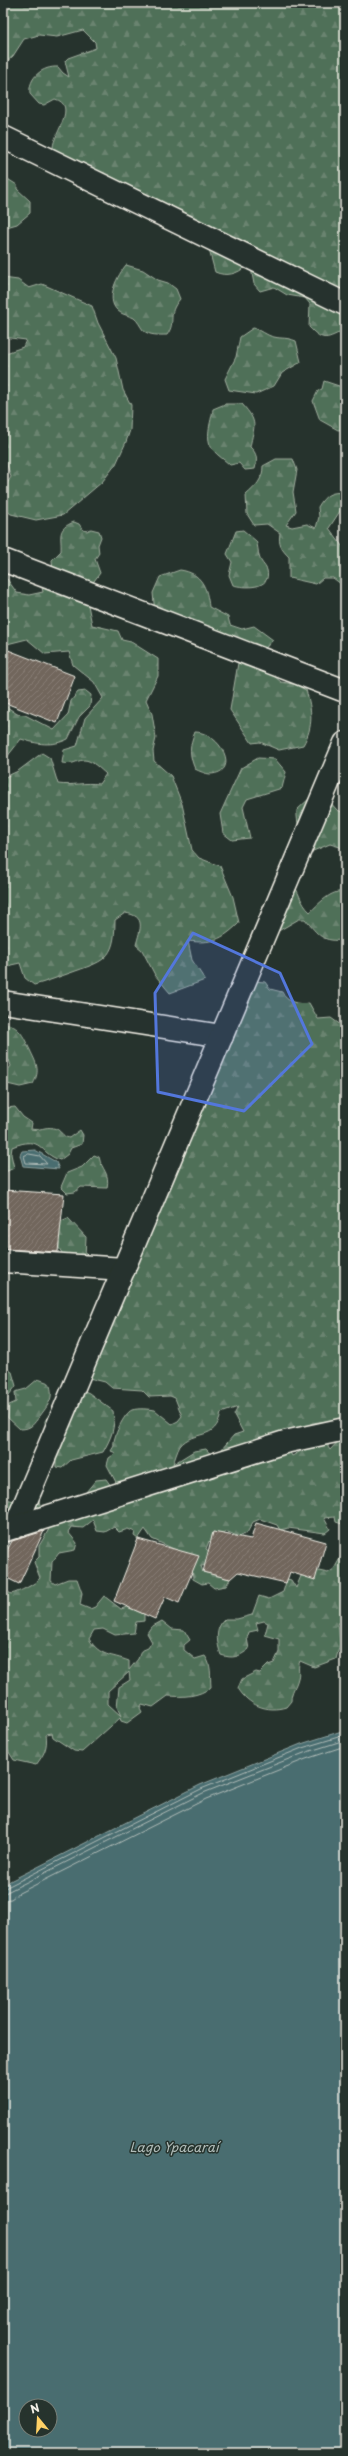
<svg xmlns="http://www.w3.org/2000/svg" width="348" height="2456" font-family="'Playpen Sans',sans-serif">
<style>
.forest{fill:url(#forest-firs);stroke:#a2b0a0;fill-rule:evenodd}
.water{fill:#4a6d70;stroke:#8ea2a0;fill-rule:evenodd}
.lines{fill:none;stroke-linecap:round;stroke-linejoin:round}
.shore{stroke:#b0bcb8;stroke-width:1}
.building{fill:url(#building-hatch);stroke:#f4f1e8}
.minor-casing{stroke:#f4f1e8;stroke-width:25}
.minor{stroke:#26332d;stroke-width:22}
.marked{fill:#5377dc;fill-opacity:0.2;stroke:#5377dc;stroke-width:3;stroke-linejoin:round}
.labels{text-anchor:middle;dominant-baseline:central;stroke-width:3;stroke-linejoin:round;paint-order:stroke}
.water-label{font-size:13px;font-style:italic;fill:#b0bcb8;stroke:#26332d}
</style>
<defs>
<pattern id="forest-firs" width="22" height="20" patternUnits="userSpaceOnUse"><rect width="22" height="20" fill="#506f58"/><path d="M5 1l3.5 6h-7zM16 11l3.5 6h-7z" fill="#6a8470"/></pattern>
<pattern id="building-hatch" width="6" height="6" patternUnits="userSpaceOnUse"><rect width="6" height="6" fill="#71665c"/><path d="M-1 1l2-2M0 6l6-6M5 7l2-2" fill="none" stroke="#867c73"/></pattern>
</defs>
<rect width="100%" height="100%" fill="#26332d"/>
<filter id="ink" filterUnits="userSpaceOnUse"><feTurbulence type="fractalNoise" baseFrequency=".025" numOctaves="2"/><feDisplacementMap in="SourceGraphic" scale="8" xChannelSelector="R" yChannelSelector="G"/><feConvolveMatrix kernelMatrix="1 2 1 2 8 2 1 2 1" color-interpolation-filters="sRGB"/></filter>
<g filter="url(#ink)">
<!-- forest -->
<g class="forest">
<path d="M 3,3 L 345,3 L 345,330 C 327,338 324,343 309,327 L 310,304 L 305,298 L 287,295 L 274,287 L 260,291 L 254,284 L 251,268 L 246,266 C 238,274 226,277 215,272 L 208,246 L 55,156 C 55,153 53,149 53,147 C 54,133 78,105 55,99 L 44,105 L 39,104 L 30,94 C 28,77 43,66 58,67 L 63,73 L 69,77 L 65,61 L 68,58 L 96,48 L 95,42 L 83,30 L 57,37 L 39,35 L 24,39 L 13,56 L 3,65 Z"/>
<path d="M 3,176 L 17,185 L 17,189 L 30,201 L 30,213 L 17,224 L 3,228 Z"/>
<path d="M 126,265 L 143,270 L 158,280 L 168,283 L 176,289 L 180,299 C 166,315 177,321 167,335 C 159,335 149,336 143,330 C 140,326 138,321 134,318 C 128,315 122,315 117,310 C 105,298 118,275 126,265 Z"/>
<path d="M 3,278 L 18,280 L 29,288 L 42,284 L 92,306 L 98,323 L 116,358 L 123,390 L 131,405 L 130,430 L 126,442 L 116,464 L 102,482 L 63,515 L 36,520 L 11,514 L 3,508 L 3,490 L 11,477 L 6,462 L 3,461 L 3,436 L 8,434 L 3,431 L 3,354 L 23,347 L 26,340 L 3,337 Z"/>
<path d="M 253,328 C 260,329 267,336 274,337 C 283,339 286,337 296,341 L 301,362 L 282,373 L 274,386 L 256,394 L 229,390 L 225,379 L 236,357 L 240,337 Z"/>
<path d="M 324,381 L 345,388 L 345,429 L 338,430 L 320,420 L 313,401 L 318,391 L 322,389 Z"/>
<path d="M 225,404 L 242,404 C 259,423 254,425 250,447 C 258,454 257,460 255,469 L 245,470 L 239,463 L 230,465 C 225,460 218,456 213,450 C 204,438 211,423 213,409 Z"/>
<path d="M 276,459 L 293,459 L 297,470 L 293,492 L 296,511 L 286,525 L 292,527 L 307,524 L 316,528 L 319,517 L 318,507 C 325,495 331,491 345,493 L 342,508 L 329,528 L 345,550 L 345,584 L 341,584 L 333,578 L 323,578 L 316,584 L 289,578 L 289,557 C 281,549 278,544 280,533 L 267,524 L 254,525 L 247,514 L 246,495 C 256,486 263,480 263,466 Z"/>
<path d="M 74,522 L 79,524 L 83,530 L 87,531 L 91,529 L 99,531 L 101,537 L 98,545 L 99,553 L 95,559 L 100,573 L 94,581 L 87,600 L 92,625 L 118,631 L 122,640 L 131,642 L 158,659 L 158,676 L 146,700 L 152,714 L 156,738 L 153,751 L 154,761 L 171,776 L 182,804 L 192,850 L 199,858 L 220,866 L 233,897 L 239,923 C 222,940 211,944 188,941 L 192,960 L 205,980 L 170,993 L 155,975 L 142,950 L 136,945 C 140,929 147,916 125,913 L 115,920 C 115,961 103,961 70,973 C 58,977 46,982 34,985 L 25,978 L 20,963 L 11,965 L 5,970 L 3,969 L 3,778 L 18,771 L 42,753 L 50,758 L 58,784 C 72,786 85,782 99,784 L 106,774 C 100,769 92,760 84,760 C 74,761 75,765 62,763 L 64,750 L 77,746 L 85,718 L 103,698 L 94,682 L 73,665 L 69,652 L 45,654 L 27,639 L 3,645 L 3,577 L 7,579 L 17,593 L 29,595 L 43,592 L 41,583 L 53,571 L 52,560 L 61,551 C 62,536 56,529 74,522 Z"/>
<path d="M 243,530 L 256,541 C 258,546 258,551 259,556 C 260,562 265,565 267,570 C 272,590 244,588 233,585 L 229,575 L 232,562 L 227,554 L 236,531 Z"/>
<path d="M 180,570 C 202,573 207,588 209,607 L 228,617 L 230,625 L 242,629 L 254,626 L 273,640 L 257,657 L 155,613 L 153,593 L 160,577 Z"/>
<path d="M 238,663 L 250,664 L 273,675 L 281,682 L 294,684 L 306,690 C 312,710 314,726 303,745 L 279,750 L 260,742 L 252,743 L 230,710 Z"/>
<path d="M 86,691 L 91,695 L 90,706 L 79,717 L 68,739 C 52,747 37,744 21,739 L 3,762 L 3,704 L 17,714 L 25,715 L 54,730 L 68,715 L 71,701 L 78,692 Z"/>
<path d="M 195,732 C 220,732 242,773 210,774 C 206,774 199,771 195,769 C 189,755 189,746 195,732 Z"/>
<path d="M 258,758 L 275,759 L 286,772 L 282,788 L 247,799 L 243,807 L 250,838 L 232,840 L 223,833 L 220,814 L 241,768 Z"/>
<path d="M 312,796 L 328,800 L 337,810 L 345,813 L 345,855 L 340,847 L 330,844 L 313,851 C 302,839 296,825 297,810 Z"/>
<path d="M 291,880 C 299,891 300,903 310,912 C 318,905 331,889 345,892 L 345,940 C 322,942 319,936 305,919 L 299,919 L 275,933 L 262,912 C 271,891 268,888 291,880 Z"/>
<path d="M 253,981 L 265,982 L 270,989 L 282,992 C 286,1002 298,1005 309,1003 L 318,1019 L 331,1018 L 345,1028 L 345,1415 L 339,1424 C 309,1418 303,1425 288,1449 L 292,1456 L 301,1451 L 299,1439 L 329,1438 L 328,1447 L 330,1450 L 341,1438 L 345,1437 L 345,1525 L 336,1522 L 335,1517 L 324,1518 L 330,1529 L 325,1533 L 288,1528 L 280,1530 L 277,1525 L 260,1519 L 253,1522 L 247,1533 L 239,1537 L 228,1532 L 224,1533 L 226,1539 L 212,1544 L 209,1541 L 206,1549 L 211,1553 L 210,1565 L 201,1566 L 203,1572 L 230,1579 L 226,1586 L 214,1588 L 208,1583 L 202,1584 L 193,1579 L 192,1565 L 176,1550 L 152,1539 L 145,1529 L 138,1539 L 134,1536 L 135,1532 L 128,1529 L 119,1532 L 114,1527 L 105,1532 L 97,1531 L 93,1520 L 83,1528 L 71,1527 L 68,1532 L 77,1543 L 75,1550 L 59,1553 L 52,1562 L 51,1581 L 55,1584 L 68,1579 L 77,1579 L 82,1593 L 80,1605 L 90,1609 L 95,1607 L 104,1596 L 121,1609 L 127,1607 L 144,1614 L 144,1621 L 136,1622 L 134,1633 L 115,1635 L 103,1629 L 94,1630 L 89,1639 C 100,1657 111,1654 129,1661 L 129,1670 L 138,1659 L 141,1651 L 148,1648 L 152,1642 L 147,1633 L 151,1627 L 162,1621 L 172,1629 L 184,1630 L 190,1640 L 184,1645 L 184,1650 L 195,1659 L 205,1656 C 212,1665 210,1676 211,1687 C 199,1697 183,1697 168,1696 L 153,1707 L 142,1704 L 140,1708 L 142,1712 L 127,1723 L 121,1721 L 120,1718 L 82,1752 L 74,1751 L 53,1737 L 52,1733 L 46,1734 C 48,1748 44,1754 36,1765 L 14,1760 L 3,1743 L 3,1589 L 11,1594 C 19,1592 36,1584 40,1578 L 34,1562 L 39,1557 L 39,1546 L 52,1524 L 54,1509 L 59,1501 L 90,1509 L 92,1514 L 95,1510 L 81,1498 L 96,1480 L 106,1479 L 111,1486 L 119,1488 L 107,1465 L 109,1458 L 116,1453 L 111,1451 L 114,1446 C 112,1439 124,1413 132,1410 C 139,1408 147,1409 155,1410 L 172,1424 L 178,1421 L 182,1416 L 175,1398 L 170,1396 L 149,1397 L 142,1390 L 112,1388 L 105,1382 L 89,1378 L 144,1238 L 152,1231 L 148,1227 ZM 238,1407 L 234,1415 L 243,1432 L 234,1435 L 214,1458 L 206,1449 L 194,1451 L 173,1464 C 175,1459 177,1451 180,1446 C 194,1429 216,1442 221,1413 ZM 129,1672 L 130,1680 L 119,1687 L 117,1707 L 121,1716 L 108,1704 L 108,1691 Z"/>
<path d="M 3,1022 C 21,1028 22,1034 30,1050 C 36,1063 41,1070 33,1084 L 20,1087 L 3,1083 L 3,1070 L 8,1070 L 11,1066 L 9,1060 L 3,1062 Z"/>
<path d="M 15,1107 L 23,1117 L 32,1123 L 31,1129 C 39,1131 46,1126 53,1128 C 61,1129 62,1137 69,1138 L 80,1130 L 83,1135 L 82,1144 L 71,1148 L 68,1154 L 60,1160 C 39,1154 43,1134 12,1147 L 11,1154 L 14,1168 L 3,1173 L 3,1113 L 7,1108 Z"/>
<path d="M 94,1155 L 99,1157 C 102,1171 110,1172 107,1188 L 81,1187 L 75,1192 L 67,1193 L 61,1187 L 67,1173 L 82,1167 Z"/>
<path d="M 68,1218 L 86,1237 L 85,1257 L 58,1258 L 62,1253 L 59,1248 L 59,1242 L 54,1237 L 56,1223 Z"/>
<path d="M 3,1366 L 12,1372 L 16,1386 L 5,1400 L 3,1415 Z"/>
<path d="M 38,1379 L 49,1383 C 55,1398 48,1405 40,1416 C 33,1424 32,1429 20,1429 L 8,1418 L 9,1405 L 16,1402 L 15,1392 L 26,1389 Z"/>
<path d="M 64,1382 L 89,1393 L 113,1411 C 116,1427 111,1438 103,1452 L 71,1460 L 62,1468 L 56,1467 L 56,1452 L 46,1433 L 45,1421 L 58,1400 Z"/>
<path d="M 3,1496 L 5,1499 L 15,1501 L 38,1498 L 41,1508 L 3,1526 Z"/>
<path d="M 343,1553 L 345,1553 L 345,1585 L 343,1591 L 345,1597 L 345,1624 L 338,1623 L 340,1644 L 336,1659 L 314,1667 L 300,1661 C 297,1668 300,1672 298,1678 C 296,1687 291,1691 291,1701 L 286,1707 C 267,1713 248,1705 238,1688 L 242,1679 L 256,1672 L 260,1673 L 268,1665 L 274,1663 L 279,1652 L 279,1639 L 265,1635 L 268,1623 L 264,1621 L 256,1623 L 258,1630 L 249,1632 L 247,1638 L 249,1649 C 239,1657 233,1659 221,1655 C 217,1643 214,1629 225,1619 L 237,1619 L 252,1615 L 259,1596 L 269,1599 L 283,1592 L 287,1579 L 291,1580 L 296,1588 L 301,1576 L 314,1570 L 328,1573 L 334,1569 Z"/>
</g>
<!-- water -->
<g class="water">
<path d="M 35,1150 L 56,1162 L 59,1169 L 23,1166 L 20,1155 L 22,1151 Z"/>
<path d="M 345,1730 L 345,2453 L 3,2453 L 3,1887 L 10,1881 L 200,1785 L 301,1744 ZM 26,2406 L 50,2406 L 50,2430 L 26,2430 Z"/>
</g>
<g class="lines">
<!-- shore -->
<g class="shore">
<path d="M 29,1154 L 40,1156 L 47,1164 L 26,1163 L 24,1156 Z"/>
<path d="M 3,1889 L 201,1789 L 302,1748 L 345,1735"/>
<path d="M 3,1894 L 203,1793 L 304,1753 L 345,1740"/>
<path d="M 3,1900 L 11,1899 L 19,1893 L 206,1799 L 306,1759 L 345,1746"/>
</g>
</g>
<!-- building -->
<g class="building">
<path d="M 3,648 L 75,676 L 57,723 L 3,702 Z"/>
<path d="M 3,1190 L 64,1194 L 58,1252 L 3,1249 Z"/>
<path d="M 256,1523 L 326,1542 L 315,1580 L 290,1572 L 286,1583 L 238,1572 L 230,1579 L 203,1572 L 213,1532 L 251,1539 Z"/>
<path d="M 44,1531 L 19,1584 L 3,1576 L 3,1558 L 12,1541 Z"/>
<path d="M 138,1539 L 199,1556 L 179,1603 L 165,1597 L 155,1619 L 114,1601 Z"/>
</g>
<g class="lines">
<defs>
<g id="minor">
<path d="M 3,137 L 345,304"/>
<path d="M 3,560 L 345,691"/>
<path d="M 3,1002 L 222,1036"/>
<path d="M 3,1261 L 124,1269"/>
<path d="M 15,1527 L 345,743"/>
<path d="M 5,1530 L 285,1442 L 345,1429"/>
</g>
</defs>
<!-- minor casing -->
<use href="#minor" class="minor-casing"/>
<!-- minor -->
<use href="#minor" class="minor"/>
</g>
</g>
<!-- marked area -->
<path class="marked" d="M 193,933 L 280,973 L 312,1044 L 244,1111 L 158,1092 L 155,993 Z"/>
<g class="labels">
<!-- water labels -->
<g class="water-label">
<text x="174" y="2146">Lago Ypacaraí</text>
</g>
</g>
<!-- margin -->
<rect width="348" height="2456" fill="none" stroke="#26332d" stroke-width="16"/>
<rect x="8" y="8" width="332" height="2440" fill="none" stroke="#f4f1e8" stroke-width="1.5" filter="url(#ink)"/>
<!-- north arrow -->
<g transform="translate(38 2418) rotate(342)"><circle r="19" fill="#26332d" stroke="#787f78"/>
<path d="M0-3L7 15L0 10L-7 15Z" fill="#ffd166"/>
<text y="-6" font-size="11" font-weight="bold" text-anchor="middle" fill="#f4f1e8">N</text>
</g>
</svg>
